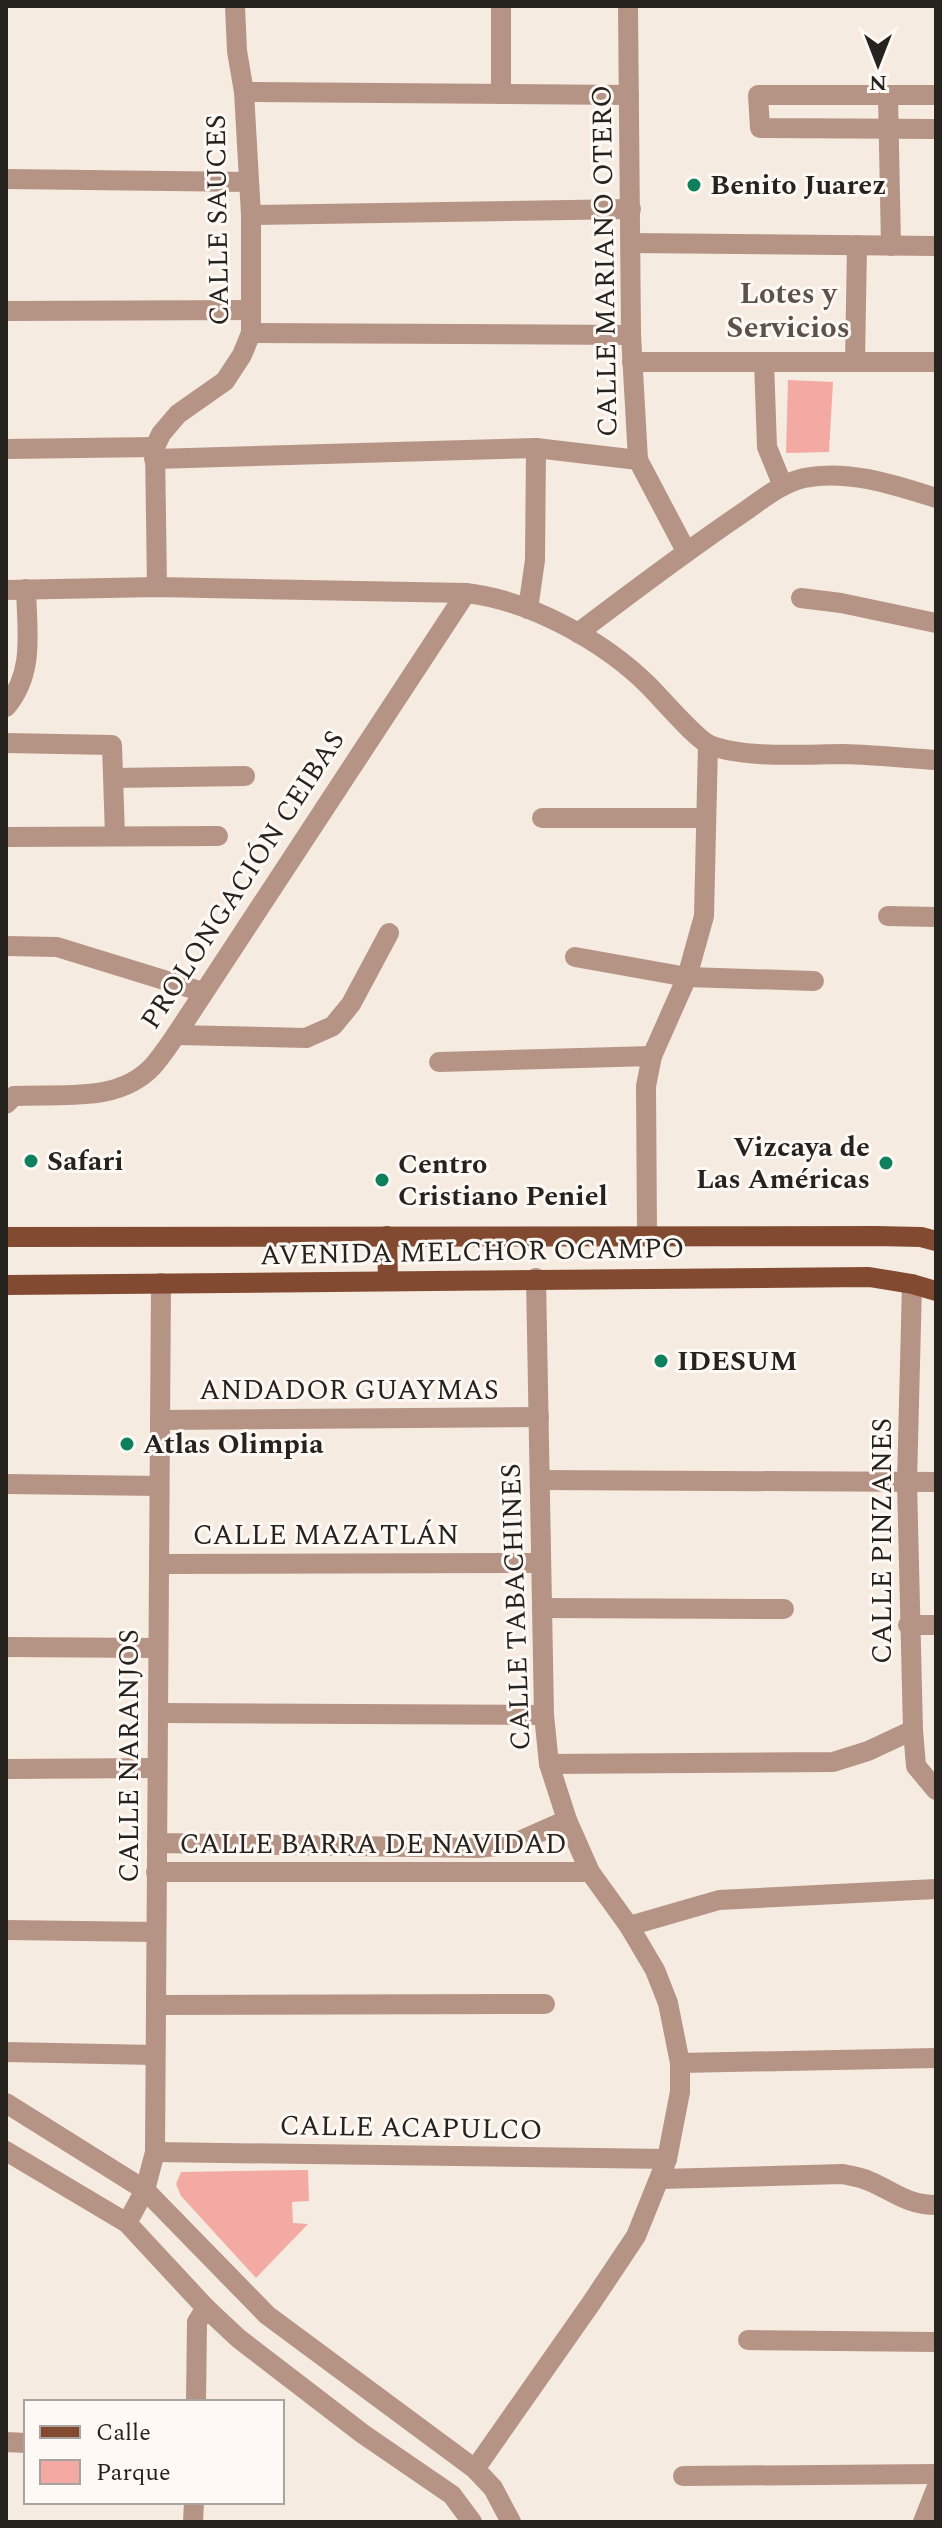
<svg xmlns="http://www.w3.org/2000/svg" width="942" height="2528" font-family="Spectral,serif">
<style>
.green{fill:#f3aaa2}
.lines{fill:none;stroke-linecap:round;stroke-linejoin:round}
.minor{stroke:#b59486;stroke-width:20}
.major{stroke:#824b31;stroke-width:20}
.poi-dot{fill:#0f805c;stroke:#fef9f5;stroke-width:3}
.labels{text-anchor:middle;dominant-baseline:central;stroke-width:6;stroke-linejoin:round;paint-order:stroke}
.poi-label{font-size:28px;font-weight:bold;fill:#26221e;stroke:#fef9f5;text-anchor:start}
.street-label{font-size:28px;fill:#26221e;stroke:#fef9f5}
.neighbourhood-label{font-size:30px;font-weight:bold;fill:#5c524a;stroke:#fef9f5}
</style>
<rect width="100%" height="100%" fill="#f6ebe0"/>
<!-- green -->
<g class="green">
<path d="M 788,380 L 833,382 L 829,452 L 786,453 Z"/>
<path d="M 308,2170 L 309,2201 L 292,2202 L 293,2223 L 308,2224 L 256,2278 L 181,2196 L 176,2184 L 181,2172 Z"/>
</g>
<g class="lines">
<!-- minor -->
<g class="minor">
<path d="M 501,6 L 501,94"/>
<path d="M 628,6 L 631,335 L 638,460 L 686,551"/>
<path d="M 244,92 L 629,95"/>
<path d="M 936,95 L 758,95 L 760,128 L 936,129"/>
<path d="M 888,96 L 891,246"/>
<path d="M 6,179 L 249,182"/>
<path d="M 251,215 L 631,209"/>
<path d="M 631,243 L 936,246"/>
<path d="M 6,311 L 251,310"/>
<path d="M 251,333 L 631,335"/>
<path d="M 632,362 L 936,362"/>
<path d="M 764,362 L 767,447 L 783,486"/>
<path d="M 855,362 L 857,245"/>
<path d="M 6,449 L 155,447"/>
<path d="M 154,459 L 536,448 L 638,460"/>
<path d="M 157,587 L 155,447 L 161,434 L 178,414 L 225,381 L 242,355 L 251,333 L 251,215 L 244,92 L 237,51 L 235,6"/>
<path d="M 6,590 L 157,587 L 466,593 C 529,600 604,641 649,686 C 661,698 697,740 710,745 C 745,759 806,754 844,754 C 875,755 905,758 936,760"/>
<path d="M 801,598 L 841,603 L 936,623"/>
<path d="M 528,609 L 535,560 L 536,448"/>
<path d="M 578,633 C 632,592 685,552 741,514 C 760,501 781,483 804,478 C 848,469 895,485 936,498"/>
<path d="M 6,707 C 35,673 27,631 26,589"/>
<path d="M 6,743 L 112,745 L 115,836"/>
<path d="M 114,778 L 245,776"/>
<path d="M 542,818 L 706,818"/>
<path d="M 6,837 L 218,836"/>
<path d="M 888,916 L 936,917"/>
<path d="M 6,946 L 57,947 L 203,992"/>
<path d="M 575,957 L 687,977 L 814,981"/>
<path d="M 176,1035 L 306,1038 L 333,1026 L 351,1004 L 389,933"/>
<path d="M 439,1062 L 652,1056"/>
<path d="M 6,1104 L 14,1096 C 61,1093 118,1104 153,1066 C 162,1056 169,1045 176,1035 L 466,593"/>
<path d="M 647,1235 L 646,1086 L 652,1056 L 687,977 L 704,916 L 708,745"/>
<path d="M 912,1284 L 907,1482 L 913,1730 L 916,1766 L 936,1790"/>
<path d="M 160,1420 L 539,1417"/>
<path d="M 540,1480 L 936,1482"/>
<path d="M 6,1484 L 159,1486"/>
<path d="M 159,1564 L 541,1563"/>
<path d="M 542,1608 L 784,1609"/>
<path d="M 908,1625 L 936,1625"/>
<path d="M 6,1647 L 158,1648"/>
<path d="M 158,1713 L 544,1715"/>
<path d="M 549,1764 L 833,1762 L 868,1751 L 913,1730"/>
<path d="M 6,1769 L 157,1768"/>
<path d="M 157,1843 L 478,1848 L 513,1844 L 567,1820"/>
<path d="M 156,1872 L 590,1872"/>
<path d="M 629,1926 L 719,1900 L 936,1889"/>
<path d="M 6,1930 L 156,1932"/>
<path d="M 156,2005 L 545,2004"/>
<path d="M 6,2052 L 155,2055"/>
<path d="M 680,2063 L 936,2058"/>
<path d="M 6,2103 L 145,2190 L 267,2315 L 475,2469 L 493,2488 L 511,2522"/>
<path d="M 6,2151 L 127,2223 L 206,2308 L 238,2338 L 363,2434 L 452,2495 L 472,2522"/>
<path d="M 155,2152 L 667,2159"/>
<path d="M 661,2179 L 843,2174 C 851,2176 861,2177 869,2181 C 893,2191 907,2205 936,2205"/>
<path d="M 127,2223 L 145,2190 L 155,2152 L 161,1283"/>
<path d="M 748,2340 L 936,2342"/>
<path d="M 196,2402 L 197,2322 L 206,2308"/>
<path d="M 6,2442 L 26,2443"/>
<path d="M 475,2469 L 592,2302 L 636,2236 L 667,2159 L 680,2092 L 680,2063 L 668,2003 L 655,1970 L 629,1926 L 590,1872 L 567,1820 L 549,1764 L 544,1715 L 536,1278"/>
<path d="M 683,2476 L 936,2474"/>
<path d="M 193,2522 L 194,2502"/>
<path d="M 923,2522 L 936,2489"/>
</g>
<!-- major -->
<g class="major">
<path d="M 387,1236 L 388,1280"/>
<path d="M 6,1237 L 876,1236 L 921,1237 L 936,1241"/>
<path d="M 6,1285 L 869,1277 L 912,1284 L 936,1291"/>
</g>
</g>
<!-- markers -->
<g class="poi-dot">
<circle cx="694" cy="185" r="8"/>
<circle cx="31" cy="1161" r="8"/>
<circle cx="886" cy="1163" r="8"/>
<circle cx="382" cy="1180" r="8"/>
<circle cx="661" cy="1361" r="8"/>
<circle cx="127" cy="1444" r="8"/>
</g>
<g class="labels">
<!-- poi labels -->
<g class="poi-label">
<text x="710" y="185">Benito Juarez</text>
<text x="870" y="1147" text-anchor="end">Vizcaya de<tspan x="870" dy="32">Las Américas</tspan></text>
<text x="47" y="1161">Safari</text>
<text x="398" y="1164">Centro<tspan x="398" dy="32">Cristiano Peniel</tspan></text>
<text x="677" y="1361">IDESUM</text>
<text x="143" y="1444">Atlas Olimpia</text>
</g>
<!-- street labels -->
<g class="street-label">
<text transform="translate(218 220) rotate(-91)">CALLE SAUCES</text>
<text transform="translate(605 261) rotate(-91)">CALLE MARIANO OTERO</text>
<text transform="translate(243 880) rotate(-57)">PROLONGACIÓN CEIBAS</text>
<text transform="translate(472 1252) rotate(-1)">AVENIDA MELCHOR OCAMPO</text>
<text x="349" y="1390">ANDADOR GUAYMAS</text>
<text x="326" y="1535">CALLE MAZATLÁN</text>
<text transform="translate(882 1541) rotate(-90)">CALLE PINZANES</text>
<text transform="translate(516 1607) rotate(-92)">CALLE TABACHINES</text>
<text transform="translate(129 1756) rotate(-90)">CALLE NARANJOS</text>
<text x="373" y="1844">CALLE BARRA DE NAVIDAD</text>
<text transform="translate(411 2128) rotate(1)">CALLE ACAPULCO</text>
</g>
<!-- neighbourhood labels -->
<g class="neighbourhood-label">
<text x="788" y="294">Lotes y<tspan x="788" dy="34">Servicios</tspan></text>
</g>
</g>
<!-- border -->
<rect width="942" height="2528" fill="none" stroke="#26221e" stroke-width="16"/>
<!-- legend -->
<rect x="24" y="2400" width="260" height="104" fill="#fef9f5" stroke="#a8a39f" stroke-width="2"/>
<rect x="40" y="2426" width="40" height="12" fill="#824b31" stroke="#a8a39f" stroke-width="2"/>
<text x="96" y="2440" font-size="24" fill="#26221e">Calle</text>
<rect x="40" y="2460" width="40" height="24" fill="#f3aaa2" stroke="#a8a39f" stroke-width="2"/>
<text x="96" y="2480" font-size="24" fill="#26221e">Parque</text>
<!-- north arrow -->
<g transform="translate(878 64) rotate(180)" stroke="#fef9f5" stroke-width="6" paint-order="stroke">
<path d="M0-6L14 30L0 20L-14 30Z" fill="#26221e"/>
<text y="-12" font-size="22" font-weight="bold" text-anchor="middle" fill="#26221e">N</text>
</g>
</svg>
